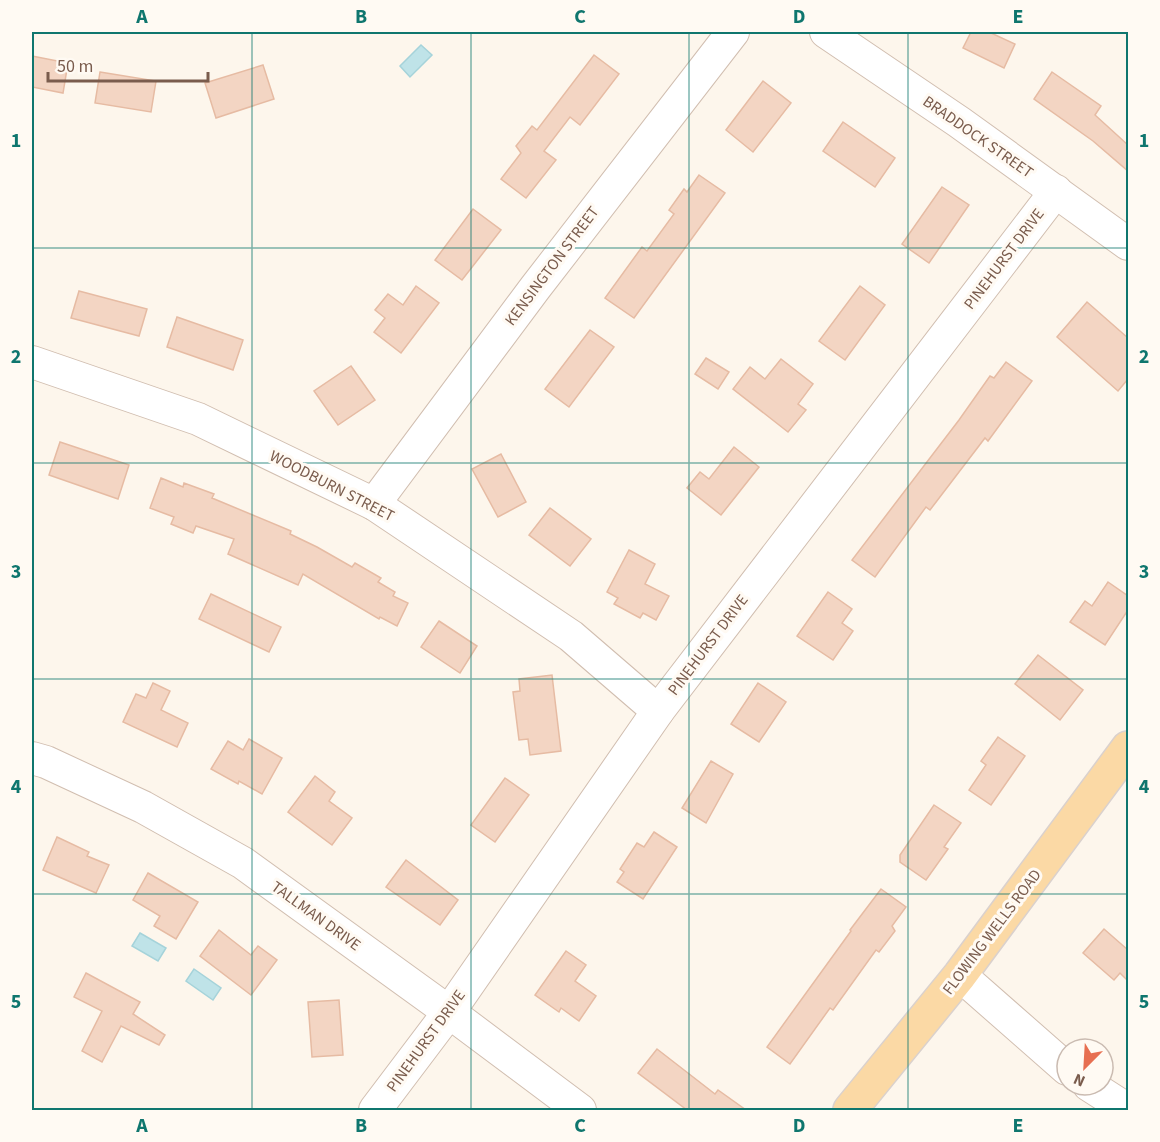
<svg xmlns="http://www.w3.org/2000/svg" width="1160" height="1142" font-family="'Source Sans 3',sans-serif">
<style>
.water{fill:#bfe3e8;stroke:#a5d3da;stroke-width:1.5}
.building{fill:#f3d5c3;stroke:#e6bba3;stroke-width:1.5}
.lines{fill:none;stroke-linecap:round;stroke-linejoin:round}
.minor-casing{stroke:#d1beb0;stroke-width:34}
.major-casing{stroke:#dad1cd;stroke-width:36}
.minor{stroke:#fff;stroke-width:32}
.major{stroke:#fbd9a5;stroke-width:33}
.grid{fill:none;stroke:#0f766e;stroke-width:1.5;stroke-opacity:0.55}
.labels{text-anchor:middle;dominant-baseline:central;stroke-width:6;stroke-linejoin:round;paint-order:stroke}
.street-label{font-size:16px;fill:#7a5c4d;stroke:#fffaf3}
.neatline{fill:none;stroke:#0f766e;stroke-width:2}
.grid-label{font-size:20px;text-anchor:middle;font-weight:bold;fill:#0f766e}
</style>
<rect width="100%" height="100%" fill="#fdf6ec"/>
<!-- water -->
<g class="water">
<path d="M 421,45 L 432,55 L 410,77 L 400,66 Z"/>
<path d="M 140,933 L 166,948 L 158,961 L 132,946 Z"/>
<path d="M 194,969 L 221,988 L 213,1000 L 186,981 Z"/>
</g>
<!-- building -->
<g class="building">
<path d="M 971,32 L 989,32 L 1015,44 L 1004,68 L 963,48 Z"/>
<path d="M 594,55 L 619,74 L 580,125 L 570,117 L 544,151 L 556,160 L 526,198 L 501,179 L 521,153 L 516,146 L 532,126 L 537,130 Z"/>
<path d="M 32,56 L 68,63 L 63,93 L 32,87 Z"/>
<path d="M 263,65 L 274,99 L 216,118 L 205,83 Z"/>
<path d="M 100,72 L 156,81 L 151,112 L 95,103 Z"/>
<path d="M 1052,72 L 1101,106 L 1095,115 L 1128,145 L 1128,171 L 1093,141 L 1034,99 Z"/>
<path d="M 763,81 L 791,103 L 753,152 L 726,130 Z"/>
<path d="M 843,122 L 895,158 L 875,187 L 823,151 Z"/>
<path d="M 699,175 L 725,193 L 634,318 L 605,298 L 642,247 L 647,251 L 674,214 L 669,210 L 684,189 L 687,192 Z"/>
<path d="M 942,187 L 969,205 L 929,263 L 902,244 Z"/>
<path d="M 473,209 L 501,230 L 462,280 L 435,260 Z"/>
<path d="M 416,286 L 439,303 L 401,353 L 374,332 L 385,318 L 375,310 L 388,294 L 403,305 Z"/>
<path d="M 860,286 L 885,305 L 845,360 L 819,341 Z"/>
<path d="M 79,291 L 147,309 L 139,336 L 71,318 Z"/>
<path d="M 1087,302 L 1128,338 L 1128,379 L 1118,391 L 1057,337 Z"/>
<path d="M 177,317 L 243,340 L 233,370 L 167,347 Z"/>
<path d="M 590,330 L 614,347 L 569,407 L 545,389 Z"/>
<path d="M 706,358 L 729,372 L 718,389 L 695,374 Z"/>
<path d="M 781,359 L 813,384 L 798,404 L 806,410 L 788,432 L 733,389 L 750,367 L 765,379 Z"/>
<path d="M 1006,362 L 1032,381 L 988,441 L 985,438 L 930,510 L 926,507 L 875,577 L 852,560 L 959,420 L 990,376 L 994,378 Z"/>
<path d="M 351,366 L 375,400 L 338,425 L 314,391 Z"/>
<path d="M 60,442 L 129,465 L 118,499 L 49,475 Z"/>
<path d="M 734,447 L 759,467 L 721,515 L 687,488 L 700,472 L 709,479 Z"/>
<path d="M 501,454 L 526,502 L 498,517 L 472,469 Z"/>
<path d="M 161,478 L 183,487 L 184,483 L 214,494 L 212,498 L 291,531 L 290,534 L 317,547 L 352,567 L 355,563 L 381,578 L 378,582 L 395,592 L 393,596 L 408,603 L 397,626 L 380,617 L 379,619 L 303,574 L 298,585 L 228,554 L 234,539 L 196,526 L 193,533 L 171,524 L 174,517 L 150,508 Z"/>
<path d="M 550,508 L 591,539 L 570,566 L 529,535 Z"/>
<path d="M 629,550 L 655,564 L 645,584 L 669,596 L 656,620 L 643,613 L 640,618 L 614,604 L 618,598 L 607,592 Z"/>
<path d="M 1108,582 L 1128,596 L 1128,610 L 1105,645 L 1070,622 L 1085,601 L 1092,606 Z"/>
<path d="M 828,592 L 852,609 L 842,623 L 853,631 L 833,660 L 797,636 Z"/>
<path d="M 211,594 L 281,627 L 269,652 L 199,619 Z"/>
<path d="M 439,621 L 477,646 L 460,673 L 421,647 Z"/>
<path d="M 1038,655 L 1083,690 L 1060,720 L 1015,684 Z"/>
<path d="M 552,675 L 561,751 L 530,755 L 528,739 L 519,740 L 513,692 L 520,691 L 519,679 Z"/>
<path d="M 153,683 L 170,691 L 161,710 L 188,723 L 177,747 L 123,722 L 136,694 L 146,698 Z"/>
<path d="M 758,683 L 786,702 L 759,742 L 731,724 Z"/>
<path d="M 998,737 L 1025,756 L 991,805 L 969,790 L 986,765 L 981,761 Z"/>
<path d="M 249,739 L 282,758 L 262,794 L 239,781 L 238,784 L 211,769 L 228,741 L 243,750 Z"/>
<path d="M 711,761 L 733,774 L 706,823 L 682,808 Z"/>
<path d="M 315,776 L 335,792 L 329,801 L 352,818 L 332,845 L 288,812 Z"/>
<path d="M 505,778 L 529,795 L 495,842 L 471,825 Z"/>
<path d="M 934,805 L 961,823 L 944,847 L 948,849 L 926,880 L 900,862 L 900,855 Z"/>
<path d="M 654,832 L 677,847 L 643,899 L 617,882 L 624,872 L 620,869 L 637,843 L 644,847 Z"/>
<path d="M 57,837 L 89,852 L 87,856 L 109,865 L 96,893 L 43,870 Z"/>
<path d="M 406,860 L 458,900 L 440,925 L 386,887 Z"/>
<path d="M 148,873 L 198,902 L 176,939 L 154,926 L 160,916 L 133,900 Z"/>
<path d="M 881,889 L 906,907 L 892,926 L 895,931 L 879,952 L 876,950 L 833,1010 L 830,1008 L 790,1064 L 767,1047 L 851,931 L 850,930 Z"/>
<path d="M 1104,929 L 1128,950 L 1128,981 L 1120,973 L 1114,980 L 1083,953 Z"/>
<path d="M 219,930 L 251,955 L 258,946 L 277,960 L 251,995 L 200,956 Z"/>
<path d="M 566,951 L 586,965 L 575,981 L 596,996 L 579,1021 L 561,1008 L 559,1012 L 535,995 Z"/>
<path d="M 86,973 L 140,1002 L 133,1014 L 165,1035 L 159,1045 L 121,1026 L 102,1062 L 82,1051 L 102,1011 L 74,997 Z"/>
<path d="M 339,1000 L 343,1055 L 312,1057 L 308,1002 Z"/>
<path d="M 657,1049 L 715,1094 L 718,1090 L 746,1110 L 687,1110 L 638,1073 Z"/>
</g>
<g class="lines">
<defs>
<g id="minor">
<path d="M 826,32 L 959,122 L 1128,244"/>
<path d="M 32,362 L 198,419 L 374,504 L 571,636 L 658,711"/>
<path d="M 374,504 L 535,288 L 733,32"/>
<path d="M 32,758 L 46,762 L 143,807 L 243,863 L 449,1012 L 580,1110"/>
<path d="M 960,975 L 1067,1069"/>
<path d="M 1089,1085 L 1128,1110"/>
<path d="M 375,1110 L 449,1012 L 658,711 L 1056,191"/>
</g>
<path id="major" d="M 850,1110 L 960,975 L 1128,748"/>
</defs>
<!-- minor casing -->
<use href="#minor" class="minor-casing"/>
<!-- major casing -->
<use href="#major" class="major-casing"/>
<!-- minor -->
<use href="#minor" class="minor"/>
<!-- major -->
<use href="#major" class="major"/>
</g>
<!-- grid -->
<path class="grid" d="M 252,32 L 252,1110M 471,32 L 471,1110M 689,32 L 689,1110M 908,32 L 908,1110M 32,248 L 1128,248M 32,463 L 1128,463M 32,679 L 1128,679M 32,894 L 1128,894"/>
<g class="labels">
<!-- street labels -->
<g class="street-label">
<text transform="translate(978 137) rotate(35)">BRADDOCK STREET</text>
<text transform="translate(1004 259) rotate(-53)">PINEHURST DRIVE</text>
<text transform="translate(552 266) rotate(-53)">KENSINGTON STREET</text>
<text transform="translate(332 486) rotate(27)">WOODBURN STREET</text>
<text transform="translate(708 645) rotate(-53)">PINEHURST DRIVE</text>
<text transform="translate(316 916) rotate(36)">TALLMAN DRIVE</text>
<text transform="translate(992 932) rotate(-53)">FLOWING WELLS ROAD</text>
<text transform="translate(426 1041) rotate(-54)">PINEHURST DRIVE</text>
</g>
</g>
<!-- border -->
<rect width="1160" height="1142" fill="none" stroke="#fffaf3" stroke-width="66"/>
<!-- north arrow -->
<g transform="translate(1085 1067) rotate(204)"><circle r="28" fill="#fffaf3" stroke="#cabbb1" stroke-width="1.5"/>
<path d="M0-4.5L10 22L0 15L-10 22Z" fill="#e76f51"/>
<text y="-9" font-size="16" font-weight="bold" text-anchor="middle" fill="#7a5c4d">N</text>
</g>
<!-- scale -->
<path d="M48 72v9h160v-9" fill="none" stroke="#7a5c4d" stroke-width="3"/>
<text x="57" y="72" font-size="18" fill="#7a5c4d" stroke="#fffaf3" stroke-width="4.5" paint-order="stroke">50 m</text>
<rect x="33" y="33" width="1094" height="1076" class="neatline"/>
<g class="grid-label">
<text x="142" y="23">A</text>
<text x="361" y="23">B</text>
<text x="580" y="23">C</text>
<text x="799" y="23">D</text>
<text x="1018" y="23">E</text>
<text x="16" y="147">1</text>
<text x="1144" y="147">1</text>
<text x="16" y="363">2</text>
<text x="1144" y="363">2</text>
<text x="16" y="578">3</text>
<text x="1144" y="578">3</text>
<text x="16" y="793">4</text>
<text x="1144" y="793">4</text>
<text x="16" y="1008">5</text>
<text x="1144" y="1008">5</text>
<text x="142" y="1132">A</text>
<text x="361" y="1132">B</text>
<text x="580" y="1132">C</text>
<text x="799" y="1132">D</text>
<text x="1018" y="1132">E</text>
</g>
</svg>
